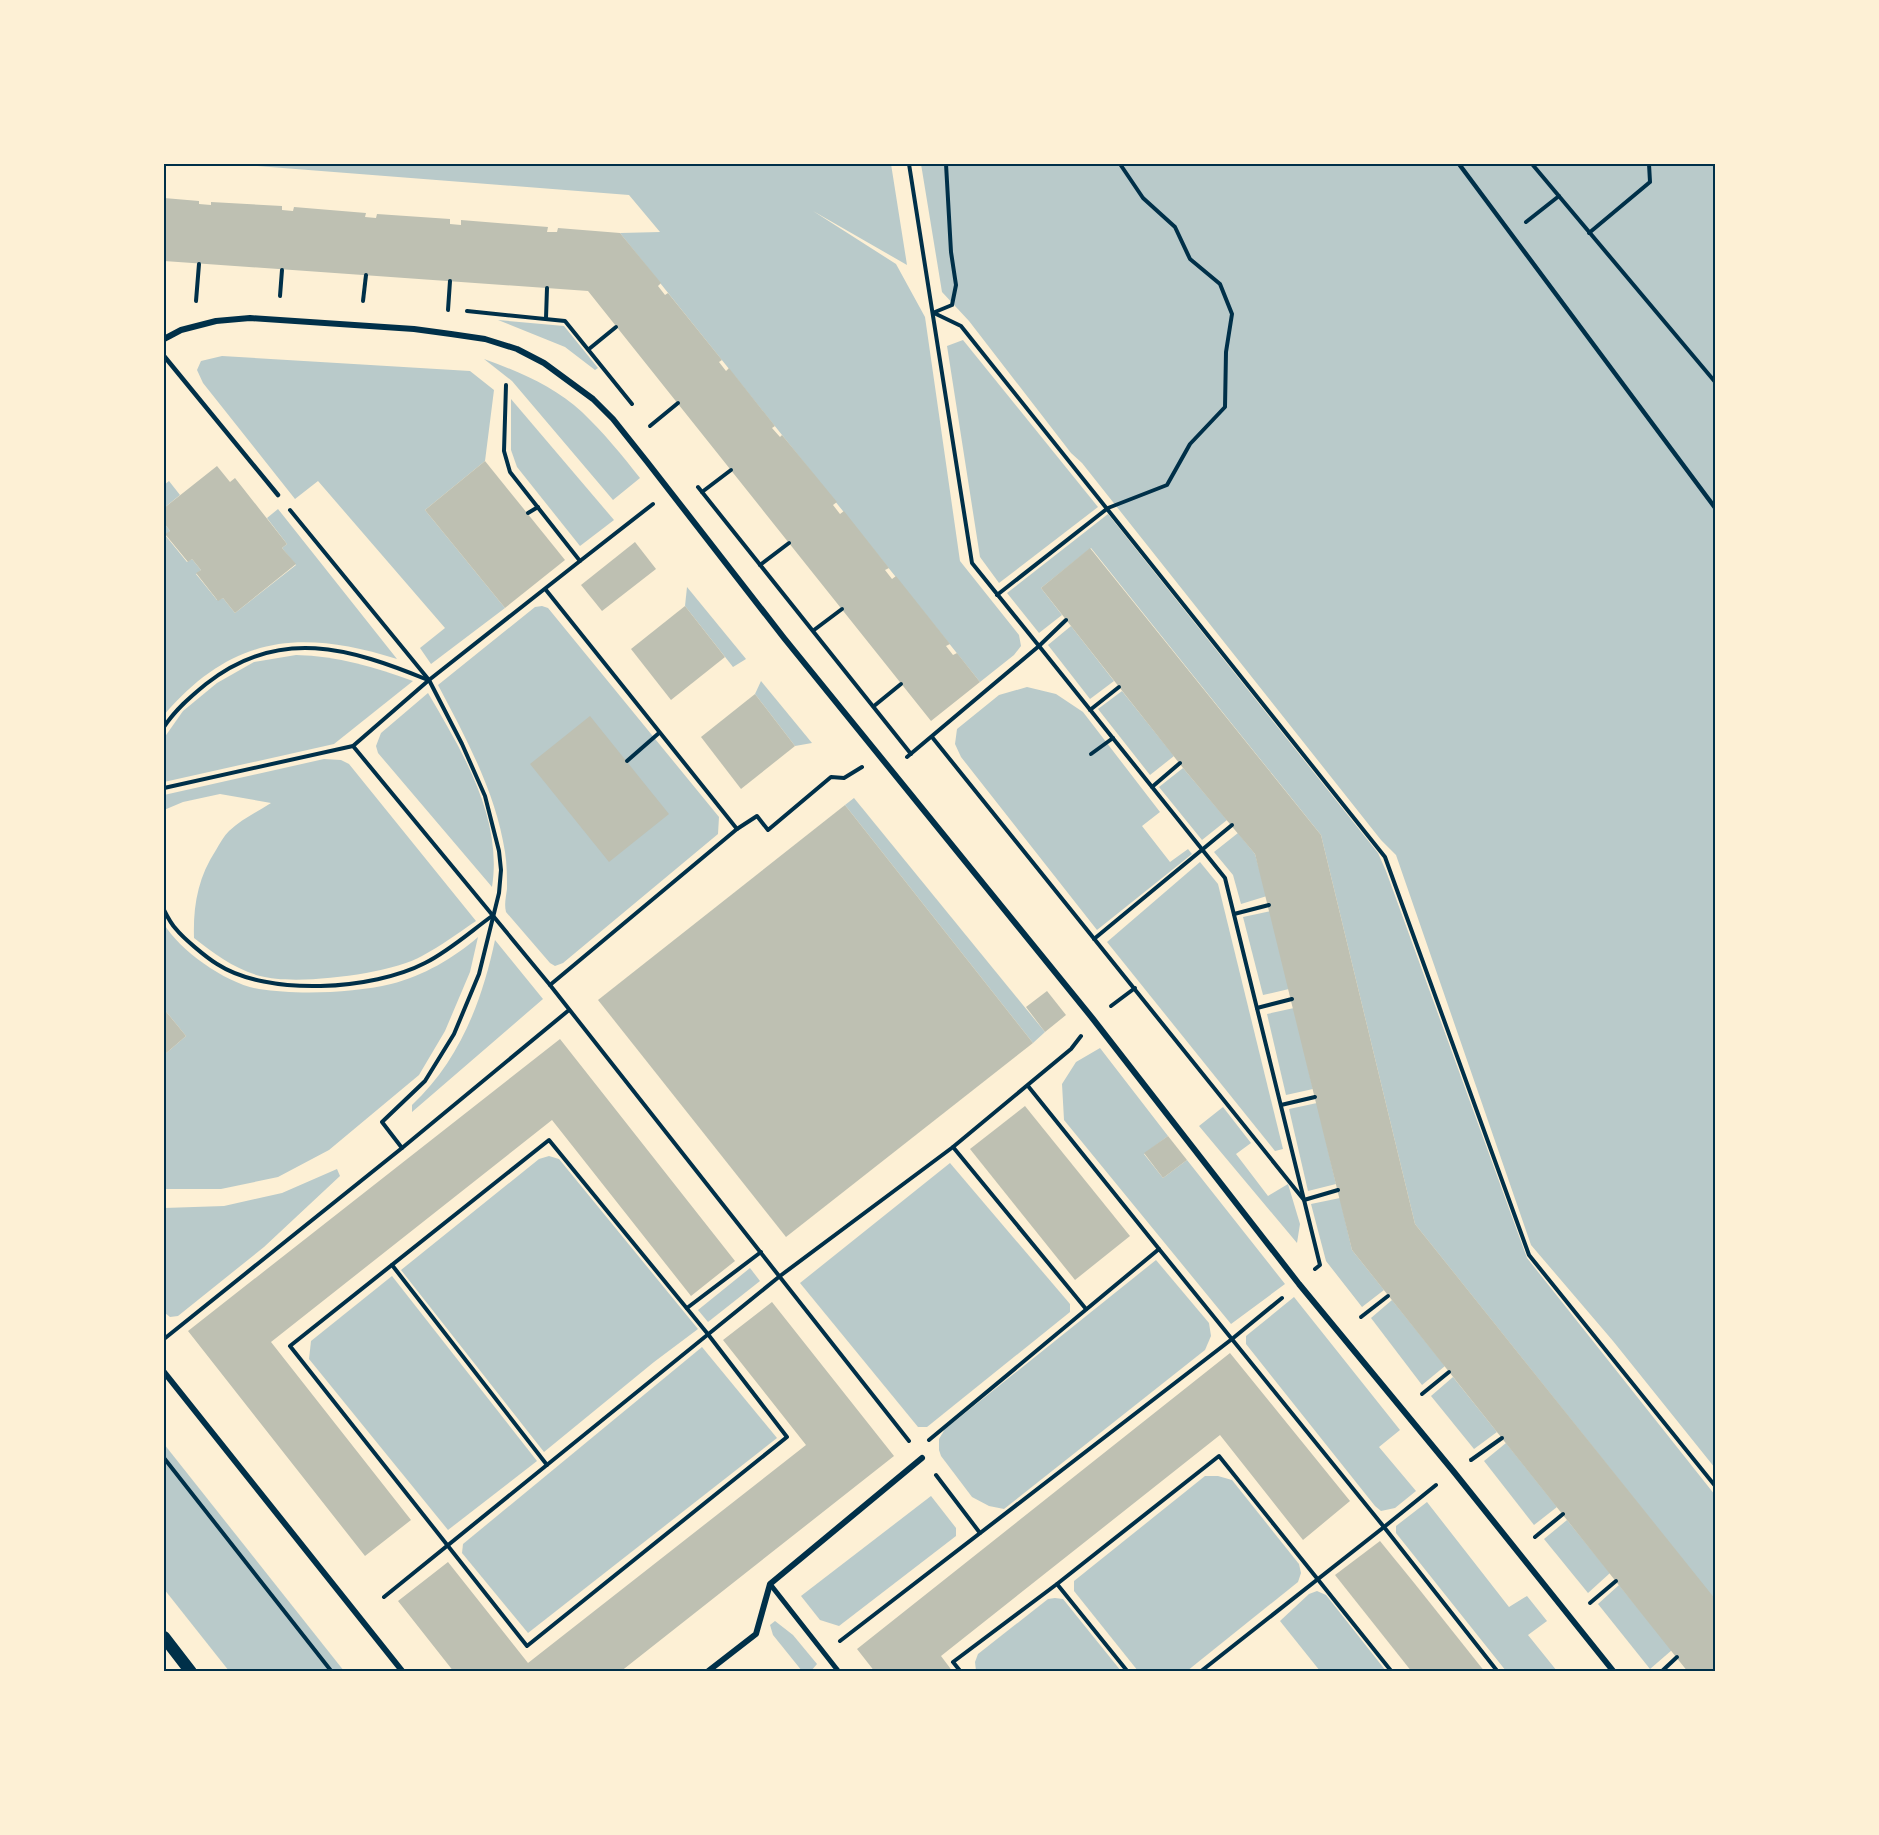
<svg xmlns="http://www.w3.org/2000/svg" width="1879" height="1835" font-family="'Titillium Web',sans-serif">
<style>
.green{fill:#b9caca}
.building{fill:#bec0b2}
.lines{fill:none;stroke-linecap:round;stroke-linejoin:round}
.path{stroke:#003049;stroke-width:4}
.service{stroke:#003049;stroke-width:4.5}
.pedestrian{stroke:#003049;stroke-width:5}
.minor{stroke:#003049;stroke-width:6}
.secondary{stroke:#003049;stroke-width:12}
.neatline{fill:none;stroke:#003049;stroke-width:2}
</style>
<rect width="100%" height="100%" fill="#fdf0d5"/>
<!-- green -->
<g class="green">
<path d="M 230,164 L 891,164 L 907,265 L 813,211 L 896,264 L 925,317 L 960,561 L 1019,635 L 1021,646 L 1014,655 L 980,682 L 620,233 L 660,232 L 629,195 Z"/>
<path d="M 921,164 L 1715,164 L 1715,1468 L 1613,1341 L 1531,1245 L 1396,855 L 1381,840 L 1082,463 L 1071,453 L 969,321 L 942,292 Z"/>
<path d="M 498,320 L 564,326 L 598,368 L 595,370 L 565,347 Z"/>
<path d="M 963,340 L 1098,507 L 999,583 L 980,557 L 947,346 Z"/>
<path d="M 222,356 L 470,371 L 494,390 L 485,461 L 425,510 L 505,608 L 431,664 L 420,648 L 445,628 L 318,481 L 295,499 L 203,383 L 197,370 L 201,361 Z"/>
<path d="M 484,359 C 518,371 555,387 582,412 C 603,432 622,455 640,478 L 613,500 L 512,381 Z"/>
<path d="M 511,399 L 614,520 L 580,546 L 517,467 L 511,450 Z"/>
<path d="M 169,481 L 180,495 L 164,508 L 164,485 Z"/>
<path d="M 278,509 L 397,659 C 300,629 233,635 164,715 L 164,523 L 170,531 L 165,535 L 187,562 L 192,559 L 201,570 L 196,574 L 217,600 L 223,598 L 235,613 L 296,565 L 282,548 L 287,544 L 267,518 Z"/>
<path d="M 1108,514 L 1378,853 L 1386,871 L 1527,1258 L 1715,1495 L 1715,1600 L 1415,1224 L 1321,835 L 1091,548 L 1041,588 L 1062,615 L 1039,633 L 1007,593 Z"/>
<path d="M 687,587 L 746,659 L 733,667 L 685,606 Z"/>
<path d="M 542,606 L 548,608 L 719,817 L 718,834 L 563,963 L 555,966 L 550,963 L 506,912 C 504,904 506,897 507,889 C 507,877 507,865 505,852 C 496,793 466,738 438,685 L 535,607 Z"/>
<path d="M 1071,626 L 1114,681 L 1090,699 L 1048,645 Z"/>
<path d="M 296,655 C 338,656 375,667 413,681 L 334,744 L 164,782 L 164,738 L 183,711 L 217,683 L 254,662 Z"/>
<path d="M 761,681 L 812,743 L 795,746 L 755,694 Z"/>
<path d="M 1027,687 L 1056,694 L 1083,712 L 1160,812 L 1142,826 L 1170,862 L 1188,849 L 1192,854 L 1097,930 L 961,757 L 955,744 L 957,729 L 999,695 Z"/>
<path d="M 1122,691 L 1174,756 L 1150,775 L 1098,709 Z"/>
<path d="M 428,693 C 462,751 503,818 492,887 L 378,753 L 376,746 L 381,733 Z"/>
<path d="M 324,759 L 341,760 L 349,764 L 476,921 C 458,933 441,946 422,956 C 390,974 296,986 260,976 C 235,969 214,954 194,938 C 193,906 198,877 216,850 C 220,843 224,836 229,831 C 242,819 257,812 271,803 L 220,794 L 183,802 L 164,810 L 164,795 Z"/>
<path d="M 1183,768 L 1227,820 L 1202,840 L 1159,787 Z"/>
<path d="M 854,798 L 1045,1032 L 1033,1043 L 845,805 Z"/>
<path d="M 1238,833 L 1255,854 L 1267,896 L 1241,904 L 1233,875 L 1214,852 Z"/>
<path d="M 1200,862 L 1218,884 L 1283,1149 L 1275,1151 L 1107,942 Z"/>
<path d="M 1271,911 L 1289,989 L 1263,995 L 1243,917 Z"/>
<path d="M 164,924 C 180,951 227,984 259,989 C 297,995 354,993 391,984 C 423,976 454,958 478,937 L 470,972 L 445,1031 L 419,1075 L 329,1150 L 278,1177 L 221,1189 L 164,1189 L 164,1055 L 186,1036 L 164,1009 Z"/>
<path d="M 495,940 L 543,999 L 412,1112 L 412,1105 C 459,1061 482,1002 495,940 Z"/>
<path d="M 1294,1008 L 1313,1089 L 1286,1095 L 1267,1014 Z"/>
<path d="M 1100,1048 L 1168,1136 L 1144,1154 L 1163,1178 L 1187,1160 L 1285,1284 L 1231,1324 L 1064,1120 L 1062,1084 L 1076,1062 Z"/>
<path d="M 1317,1103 L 1336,1184 L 1308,1191 L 1289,1109 Z"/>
<path d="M 1223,1107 L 1251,1143 L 1236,1154 L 1268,1196 L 1288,1184 L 1300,1224 L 1297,1243 L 1199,1126 Z"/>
<path d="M 549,1156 L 559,1159 L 698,1329 L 654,1362 L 544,1452 L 401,1270 L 539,1159 Z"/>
<path d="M 950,1163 L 1070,1304 L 1070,1312 L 927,1427 L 918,1427 L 800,1283 Z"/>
<path d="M 337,1169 L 340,1176 L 264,1247 L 178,1316 L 170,1317 L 165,1313 L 164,1208 L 224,1206 L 282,1193 Z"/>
<path d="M 1340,1198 L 1352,1250 L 1384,1290 L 1362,1307 L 1326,1261 L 1311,1204 Z"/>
<path d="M 1156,1260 L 1209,1323 L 1211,1336 L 1205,1350 L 1004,1509 L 989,1506 L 972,1497 L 941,1456 L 939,1450 L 939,1439 L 945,1429 Z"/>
<path d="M 750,1268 L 760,1281 L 708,1322 L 698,1310 Z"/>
<path d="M 392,1276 L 537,1461 L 448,1530 L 309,1359 L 311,1341 Z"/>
<path d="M 1294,1297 L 1400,1430 L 1379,1447 L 1416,1491 L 1395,1508 L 1381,1511 L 1375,1506 L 1246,1344 L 1246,1336 Z"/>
<path d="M 1392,1300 L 1445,1366 L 1422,1385 L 1371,1318 Z"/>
<path d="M 702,1347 L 777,1438 L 528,1633 L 462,1553 L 463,1544 Z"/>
<path d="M 1453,1377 L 1497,1432 L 1474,1449 L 1431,1396 Z"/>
<path d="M 1506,1443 L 1557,1507 L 1534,1525 L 1484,1461 Z"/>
<path d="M 164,1444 L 344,1671 L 229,1671 L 164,1589 Z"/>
<path d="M 1205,1476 L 1218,1476 L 1232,1480 L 1299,1564 L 1301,1573 L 1298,1582 L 1187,1671 L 1138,1671 L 1074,1591 L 1074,1581 Z"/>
<path d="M 931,1496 L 956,1528 L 956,1536 L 839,1626 L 820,1620 L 801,1596 Z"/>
<path d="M 1427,1502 L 1509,1607 L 1527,1596 L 1547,1621 L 1528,1635 L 1557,1671 L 1506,1671 L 1396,1533 L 1396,1526 Z"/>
<path d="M 1567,1520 L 1610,1573 L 1588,1593 L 1544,1539 Z"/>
<path d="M 1619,1585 L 1672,1650 L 1650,1669 L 1598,1604 Z"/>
<path d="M 1317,1591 L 1326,1595 L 1386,1671 L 1320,1671 L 1280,1621 L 1309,1594 Z"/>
<path d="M 1055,1598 L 1063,1599 L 1121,1671 L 976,1671 L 975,1662 L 978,1654 L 1048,1599 Z"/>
<path d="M 775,1621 L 793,1635 L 817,1664 L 811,1671 L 802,1671 L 773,1635 L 770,1625 Z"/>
</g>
<!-- building -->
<g class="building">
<path d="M 164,198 L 199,201 L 199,204 L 211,205 L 211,202 L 282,206 L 282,210 L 293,211 L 294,207 L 366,213 L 365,217 L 376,218 L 377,214 L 450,219 L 450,224 L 461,225 L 461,220 L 548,227 L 547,232 L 557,232 L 558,228 L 620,233 L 661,283 L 658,286 L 665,295 L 668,293 L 722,360 L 719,362 L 726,371 L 729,368 L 775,426 L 772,428 L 780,437 L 782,435 L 837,502 L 833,505 L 840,514 L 844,511 L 889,568 L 885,570 L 892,579 L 896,576 L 950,644 L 946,646 L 953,655 L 957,653 L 980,682 L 931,721 L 588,291 L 164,261 Z"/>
<path d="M 485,461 L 565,560 L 505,608 L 425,510 Z"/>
<path d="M 217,466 L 230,482 L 235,478 L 287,544 L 282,548 L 296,564 L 235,613 L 223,598 L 218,601 L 196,573 L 201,570 L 192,559 L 188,562 L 165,534 L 170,531 L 164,523 L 164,508 Z"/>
<path d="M 635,542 L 656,569 L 602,611 L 581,585 Z"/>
<path d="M 1090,548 L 1321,835 L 1415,1224 L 1716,1600 L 1716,1672 L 1688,1672 L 1352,1250 L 1255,854 L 1183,768 L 1041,588 Z"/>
<path d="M 685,606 L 725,657 L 671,700 L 631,649 Z"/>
<path d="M 755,694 L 795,746 L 741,789 L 701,737 Z"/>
<path d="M 590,716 L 669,814 L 609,862 L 530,764 Z"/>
<path d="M 845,805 L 1033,1043 L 786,1237 L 598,1000 Z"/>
<path d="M 1047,991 L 1066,1015 L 1045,1032 L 1026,1007 Z"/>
<path d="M 164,1009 L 186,1036 L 164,1055 Z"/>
<path d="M 560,1039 L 735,1261 L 691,1296 L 552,1120 L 271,1342 L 411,1520 L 365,1556 L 188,1331 Z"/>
<path d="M 1025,1106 L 1130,1236 L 1075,1280 L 970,1149 Z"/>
<path d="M 1168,1136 L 1187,1160 L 1163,1178 L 1144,1153 Z"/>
<path d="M 772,1302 L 894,1456 L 620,1672 L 454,1672 L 398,1601 L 448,1562 L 528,1663 L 806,1445 L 723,1340 Z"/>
<path d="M 1230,1353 L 1350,1501 L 1303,1540 L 1220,1435 L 941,1656 L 953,1672 L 875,1672 L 857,1649 Z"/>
<path d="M 1380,1541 L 1415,1584 L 1485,1672 L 1412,1672 L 1335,1575 Z"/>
</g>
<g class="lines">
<!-- path -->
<g class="path">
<path d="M 1532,164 L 1716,383"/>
<path d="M 1526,222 L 1559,196"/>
<path d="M 1589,233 L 1650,182 L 1649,164"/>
<path d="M 280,296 L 282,270"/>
<path d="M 196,301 L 199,264"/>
<path d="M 363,301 L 366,275"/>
<path d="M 448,310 L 450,281"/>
<path d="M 467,311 L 565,321 L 632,404"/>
<path d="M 935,312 L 952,305 L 956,285 L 951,252 L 946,164"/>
<path d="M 934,313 L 961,326 L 1385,857 L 1529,1255 L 1716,1487"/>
<path d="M 546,318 L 547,288"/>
<path d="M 589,349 L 616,327"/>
<path d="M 506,385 L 504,451 L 510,472 L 580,561 L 653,504"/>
<path d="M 650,426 L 678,403"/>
<path d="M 698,487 L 911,754"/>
<path d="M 702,492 L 731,470"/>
<path d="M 290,510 L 429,680 L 462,744 L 485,796 L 499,851 L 501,870 L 499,893 L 479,974 L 454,1034 L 425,1081 L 382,1122 L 402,1148"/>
<path d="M 528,513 L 538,507"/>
<path d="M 760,565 L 789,543"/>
<path d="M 546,590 L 737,829"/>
<path d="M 997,595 L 1108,508 L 1167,485 L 1190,444 L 1225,407 L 1226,352 L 1232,314 L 1220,284 L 1190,259 L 1175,227 L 1143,198 L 1120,164"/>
<path d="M 1066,620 L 1039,646 L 1225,878 L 1320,1265 L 1315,1269"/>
<path d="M 814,630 L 842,609"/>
<path d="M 874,706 L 901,684"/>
<path d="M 1090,710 L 1119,687"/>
<path d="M 164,727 C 175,710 190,697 206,684 C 279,626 350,648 428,680"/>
<path d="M 932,737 L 1304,1200 L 1338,1190"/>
<path d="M 353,746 L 550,985 L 909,1441"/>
<path d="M 1091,754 L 1113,738"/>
<path d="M 907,757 L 1039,646 L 972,563 L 909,164"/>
<path d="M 627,761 L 659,733"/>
<path d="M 1152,787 L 1180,763"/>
<path d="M 164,788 L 353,746 L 429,680 L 580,561"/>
<path d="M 164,910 C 167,916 171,924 176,929 C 183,938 207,958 217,964 C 268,997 373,990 425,963 C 449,951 470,932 492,916"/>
<path d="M 1234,914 L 1269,905"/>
<path d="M 1094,939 L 1232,825"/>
<path d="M 550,985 L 737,829 L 757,816 L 768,830 L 831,777 L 844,778 L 862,767"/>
<path d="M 1111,1006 L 1135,988"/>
<path d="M 1257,1008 L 1292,999"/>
<path d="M 1028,1086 L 1159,1249"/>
<path d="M 1281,1105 L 1315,1097"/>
<path d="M 549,1140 L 707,1333 L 787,1437 L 527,1646 L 290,1346 Z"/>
<path d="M 953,1147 L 1086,1309"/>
<path d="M 392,1265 L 547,1465"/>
<path d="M 687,1308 L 761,1252"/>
<path d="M 1361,1317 L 1388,1296"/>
<path d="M 164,1339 L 402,1148 L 569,1010"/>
<path d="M 1422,1394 L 1449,1372"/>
<path d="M 929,1440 L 1159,1249 L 1384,1527 L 1200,1672"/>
<path d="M 164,1458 L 332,1672"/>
<path d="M 1471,1460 L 1502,1438"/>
<path d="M 936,1475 L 980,1533"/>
<path d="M 1436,1485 L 1384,1527 L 1498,1672"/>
<path d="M 1535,1537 L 1563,1514"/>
<path d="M 1057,1584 L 1128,1672"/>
<path d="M 384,1597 L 780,1276 L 953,1147 L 1071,1049 L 1081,1036"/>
<path d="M 1590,1603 L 1616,1581"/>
<path d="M 840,1641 L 1232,1339 L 1282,1298"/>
<path d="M 961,1672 L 953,1662 L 1057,1584 L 1219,1456 L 1392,1672"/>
<path d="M 1661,1672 L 1677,1657"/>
</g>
<!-- service -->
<g class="service">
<path d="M 1459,164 L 1716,509"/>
<path d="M 164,356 L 278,495"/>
</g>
<!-- pedestrian -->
<path class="pedestrian" d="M 770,1584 L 839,1672"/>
<!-- minor -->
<g class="minor">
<path d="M 164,339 L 181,330 L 216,321 L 250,318 L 414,329 L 451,334 L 485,339 L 517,349 L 544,363 L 593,399 L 613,419 L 648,463 L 784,638 L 1093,1019 L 1299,1284 L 1454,1472 L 1614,1672"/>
<path d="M 164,1372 L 403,1672"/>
<path d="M 707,1672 L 756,1634 L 770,1584 L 922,1458"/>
</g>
<!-- secondary -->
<path class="secondary" d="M 164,1637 L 191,1672"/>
</g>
<!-- border -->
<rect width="1879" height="1835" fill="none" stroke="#fdf0d5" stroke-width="330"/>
<rect x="165" y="165" width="1549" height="1505" class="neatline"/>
</svg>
